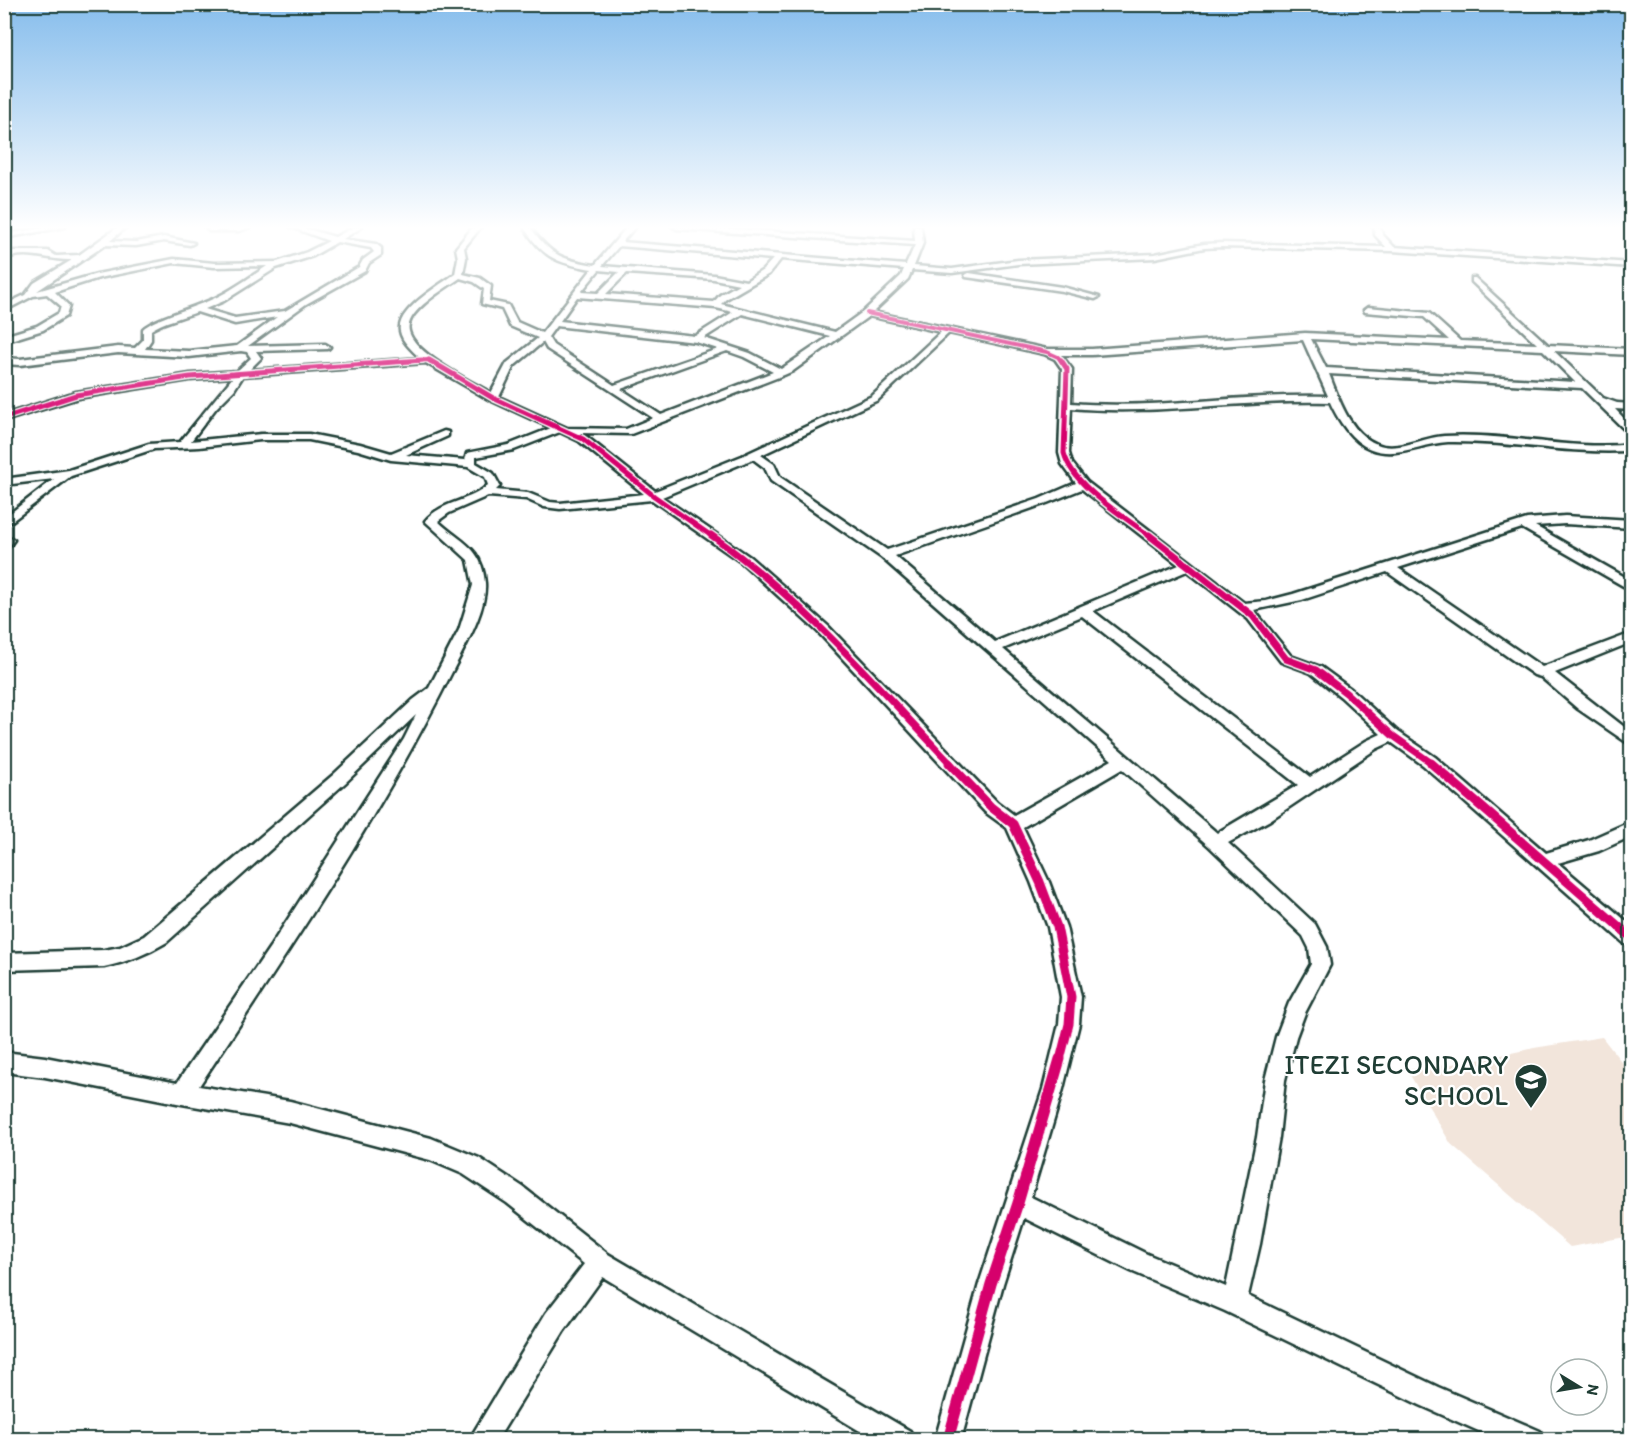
<svg xmlns="http://www.w3.org/2000/svg" width="1636" height="1444" font-family="Itim,sans-serif">
<style>
.built{fill:#f2e5db}
.lines{fill:none;stroke-linecap:round;stroke-linejoin:round}
.minor-casing{stroke:#1f3d34;stroke-width:5}
.minor{fill:#fff;fill-rule:evenodd}
.cycleway-far4-casing{stroke:#fff;stroke-width:6}
.cycleway-far3-casing{stroke:#fff;stroke-width:8}
.cycleway-far2-casing{stroke:#fff;stroke-width:10}
.cycleway-far1-casing{stroke:#fff;stroke-width:13}
.cycleway-casing{stroke:#fff;stroke-width:15}
.cycleway-far4{stroke:#d6006c;stroke-width:4}
.cycleway-far3{stroke:#d6006c;stroke-width:5}
.cycleway-far2{stroke:#d6006c;stroke-width:7}
.cycleway-far1{stroke:#d6006c;stroke-width:9}
.cycleway{stroke:#d6006c;stroke-width:11}
.labels{text-anchor:middle;dominant-baseline:central;stroke-width:4.5;stroke-linejoin:round;paint-order:stroke}
.near-poi-label{font-size:27px;fill:#1f3d34;stroke:#fff;text-anchor:end}
</style>
<rect width="100%" height="100%" fill="#fff"/>
<filter id="ink" filterUnits="userSpaceOnUse"><feTurbulence type="fractalNoise" baseFrequency=".0167" numOctaves="2"/><feDisplacementMap in="SourceGraphic" scale="12" xChannelSelector="R" yChannelSelector="G"/><feConvolveMatrix kernelMatrix="1 2 1 2 8 2 1 2 1" color-interpolation-filters="sRGB"/></filter>
<g filter="url(#ink)">
<!-- built -->
<path class="built" d="M 1602,1037 L 1631,1074 L 1631,1236 L 1570,1247 L 1451,1144 L 1407,1070 L 1474,1061 L 1534,1048 Z"/>
<g class="lines">
<defs>
<g id="minor">
<path d="M 49,227 L 65,227 L 4,238 L 4,234 Z"/>
<path d="M 118,227 L 126,227 L 110,241 L 136,242 L 164,237 L 194,243 L 190,245 L 164,241 L 136,246 L 105,245 L 37,291 L 97,274 L 174,259 L 214,263 L 277,262 L 307,252 L 329,241 L 291,227 L 300,227 L 335,237 L 354,227 L 362,227 L 343,239 L 376,244 L 381,248 L 381,255 L 369,263 L 365,271 L 306,304 L 248,346 L 325,344 L 330,347 L 328,349 L 256,351 L 261,358 L 249,370 L 420,358 C 413,351 402,342 400,331 C 396,310 440,285 455,274 L 458,258 L 456,248 L 473,227 L 481,227 L 464,248 L 466,258 L 463,274 L 480,278 L 491,286 L 489,301 L 508,305 L 517,322 L 542,333 L 592,269 C 557,263 543,258 524,227 L 530,227 C 552,256 560,259 595,265 L 627,227 L 635,227 L 622,242 L 906,265 L 915,245 L 677,229 L 673,227 L 705,227 L 915,241 L 914,227 L 921,227 L 923,243 L 914,266 L 952,269 L 1018,260 L 1155,254 L 1204,244 L 1222,243 L 1386,247 L 1375,235 L 1374,227 L 1380,227 L 1382,234 L 1394,247 L 1632,263 L 1632,267 L 1392,251 L 1222,247 L 1204,248 L 1155,258 L 1018,264 L 952,273 L 912,270 L 908,279 L 873,312 L 1047,349 L 1092,349 L 1305,333 L 1449,340 L 1424,317 L 1365,312 L 1364,310 L 1368,307 L 1429,313 L 1460,341 L 1537,344 L 1472,282 L 1472,278 L 1475,278 L 1548,345 L 1632,349 L 1632,355 L 1554,351 L 1603,398 L 1617,403 L 1632,404 L 1632,410 L 1615,409 L 1632,427 L 1632,437 L 1582,388 L 1329,374 C 1339,399 1349,433 1377,444 C 1397,453 1423,437 1444,436 C 1506,432 1569,451 1632,444 L 1632,450 L 1627,451 C 1567,454 1508,441 1448,442 C 1422,443 1397,459 1371,449 C 1352,442 1338,420 1330,402 C 1243,399 1157,416 1071,408 L 1069,453 L 1072,463 L 1087,482 L 1244,603 L 1266,601 L 1293,594 L 1527,519 L 1565,516 L 1632,520 L 1632,528 L 1565,524 L 1535,526 L 1632,581 L 1632,591 L 1522,528 L 1398,568 L 1542,667 L 1632,633 L 1632,642 L 1555,673 L 1632,733 L 1632,746 L 1578,709 L 1541,677 L 1534,675 L 1387,572 L 1302,600 L 1254,610 L 1291,656 L 1321,667 L 1351,689 L 1397,731 L 1435,757 L 1546,853 L 1589,840 L 1632,821 L 1632,836 L 1599,851 L 1558,863 L 1632,926 L 1632,946 L 1625,944 L 1423,765 L 1391,742 L 1376,749 L 1270,820 L 1228,843 L 1315,924 L 1327,947 L 1330,965 L 1305,1013 L 1296,1037 L 1285,1080 L 1279,1137 L 1260,1244 L 1248,1296 L 1438,1387 L 1540,1431 L 1544,1440 L 1499,1440 L 1420,1405 L 1225,1311 L 1131,1271 L 1024,1218 L 1003,1284 L 961,1440 L 935,1440 L 979,1284 L 1043,1089 L 1059,1024 L 1061,997 L 1048,927 L 1031,882 L 1007,828 L 985,812 L 818,632 L 742,563 L 652,500 L 560,509 L 544,507 L 526,499 L 488,496 L 449,513 L 438,521 C 461,543 482,546 485,583 C 487,610 464,648 452,672 C 380,816 288,952 199,1086 L 290,1101 L 431,1138 L 479,1158 L 523,1187 L 608,1254 L 910,1431 L 914,1440 L 875,1440 L 603,1277 L 564,1331 L 497,1440 L 469,1440 L 546,1313 L 584,1264 L 507,1203 L 463,1174 L 430,1160 L 290,1123 L 182,1104 L 45,1077 L 4,1072 L 4,1052 L 45,1057 L 177,1083 L 270,947 L 404,739 L 416,715 L 345,783 L 167,942 C 147,954 127,962 104,967 L 4,970 L 4,953 L 104,950 L 120,947 L 144,936 L 333,775 L 413,700 L 429,688 L 459,630 L 473,585 L 468,560 L 425,521 C 441,501 470,502 488,485 L 485,477 L 468,467 L 391,460 L 358,450 L 309,440 L 261,440 L 199,447 L 154,449 L 71,476 L 4,527 L 4,518 L 54,479 L 4,485 L 4,479 L 69,470 L 149,444 L 180,442 L 233,377 L 190,380 L 78,398 L 4,421 L 4,415 L 76,392 L 190,374 L 237,371 L 251,358 L 247,352 L 241,351 L 189,357 L 118,353 L 20,365 L 4,364 L 4,358 L 20,359 L 118,347 L 135,348 L 143,340 L 143,329 C 152,319 199,306 215,298 C 233,290 250,277 267,266 L 214,267 L 174,263 L 99,278 L 55,292 L 69,306 L 66,316 L 43,330 L 4,342 L 4,336 L 37,326 L 59,313 L 61,306 L 47,294 L 33,296 L 4,311 L 4,305 L 25,295 L 34,283 L 72,260 C 49,261 28,249 4,259 L 4,254 L 11,251 L 48,251 L 56,256 L 79,255 ZM 337,242 L 371,248 L 374,252 L 363,260 L 359,267 L 285,311 L 235,318 L 205,309 L 224,301 L 276,268 L 313,256 ZM 619,246 L 773,259 L 763,270 L 746,281 L 714,275 L 602,266 ZM 781,259 L 904,269 L 901,276 L 864,311 L 835,332 L 721,304 L 726,299 L 769,274 ZM 599,270 L 619,272 L 598,293 L 581,292 ZM 627,273 L 714,279 L 739,284 L 720,295 L 714,302 L 606,294 ZM 460,278 L 474,282 L 484,289 L 482,304 L 502,309 L 510,326 L 538,338 L 507,363 L 491,393 C 473,382 402,349 409,324 C 413,307 446,288 460,278 ZM 577,297 L 716,308 L 733,312 L 695,336 L 560,321 ZM 197,312 L 235,324 L 277,317 L 237,346 L 189,351 L 145,349 L 151,340 L 151,330 C 162,322 184,317 197,312 ZM 742,314 L 830,336 L 781,369 L 750,353 L 704,338 ZM 869,316 L 941,332 L 872,396 L 742,456 L 655,491 L 587,437 L 579,433 L 631,434 L 784,375 L 793,371 ZM 556,326 L 696,342 L 718,349 L 614,385 L 553,345 L 548,337 ZM 949,333 L 1044,354 L 1055,359 L 1062,369 L 1059,453 L 1062,464 L 1076,483 L 1039,499 L 887,550 L 780,477 L 774,464 L 761,455 L 878,400 ZM 1311,339 L 1543,350 L 1575,382 L 1326,368 ZM 1303,340 L 1328,396 C 1242,393 1157,410 1071,403 L 1072,369 L 1061,355 L 1092,355 ZM 543,342 L 547,349 L 653,418 L 626,429 L 567,428 L 499,397 L 514,366 ZM 727,351 L 744,357 L 773,372 L 661,415 L 621,389 ZM 426,363 L 490,400 L 551,428 L 508,445 L 467,453 L 465,460 L 406,455 L 448,436 L 448,432 L 444,431 L 391,453 L 360,444 L 309,434 L 261,434 L 191,441 L 216,408 L 234,390 L 243,376 ZM 560,432 L 579,441 L 644,494 L 560,503 L 550,502 L 528,493 L 496,490 L 500,486 L 493,473 L 476,463 L 476,457 L 514,450 ZM 753,459 L 765,468 L 771,481 L 882,558 L 1112,760 L 1014,815 L 997,802 L 828,626 L 750,557 L 662,497 ZM 1082,489 L 1179,565 L 995,642 L 895,556 L 1047,503 ZM 1187,571 L 1248,619 L 1281,662 L 1311,673 L 1341,697 L 1381,734 L 1366,741 L 1310,777 L 1093,611 ZM 1082,616 L 1298,785 L 1217,833 L 1003,649 ZM 1122,769 L 1210,847 L 1303,936 L 1309,948 L 1311,964 L 1289,1003 L 1276,1037 L 1265,1080 L 1257,1137 L 1226,1287 L 1147,1254 L 1031,1197 L 1063,1089 L 1079,1024 L 1081,997 L 1066,927 L 1049,882 L 1023,827 Z"/>
<path d="M 206,227 L 251,227 L 239,231 L 209,231 Z"/>
<path d="M 969,273 L 1062,287 L 1099,297 L 1095,299 L 1062,291 L 966,277 L 965,275 Z"/>
<path d="M 4,534 L 14,540 L 8,548 L 4,549 Z"/>
</g>
</defs>
<!-- minor casing -->
<use href="#minor" class="minor-casing"/>
<!-- minor -->
<use href="#minor" class="minor"/>
<defs>
<g id="cycleway-far4">
<path d="M 867,313 L 1047,352 L 1058,357 L 1062,362"/>
<path d="M 401,362 L 428,360 L 431,362"/>
</g>
<g id="cycleway-far3">
<path d="M 429,360 L 493,398 L 583,439 L 654,496 L 713,537"/>
<path d="M 1061,360 L 1067,369 L 1064,453 C 1073,487 1124,516 1151,537"/>
<path d="M 4,418 L 76,395 L 190,377 L 422,360"/>
</g>
<g id="cycleway-far2">
<path d="M 711,535 C 802,599 875,684 951,764"/>
<path d="M 1149,535 L 1253,616 L 1286,659 L 1316,670 L 1346,693 L 1392,735 L 1433,764"/>
</g>
<g id="cycleway-far1">
<path d="M 949,763 L 991,807 L 1013,824 L 1040,882 L 1057,927 L 1071,997 L 1069,1024 L 1060,1060"/>
<path d="M 1431,763 L 1632,938"/>
</g>
<path id="cycleway" d="M 948,1440 L 991,1284 L 1018,1203 L 1060,1059"/>
</defs>
<!-- cycleway-far4 casing -->
<use href="#cycleway-far4" class="cycleway-far4-casing"/>
<!-- cycleway-far3 casing -->
<use href="#cycleway-far3" class="cycleway-far3-casing"/>
<!-- cycleway-far2 casing -->
<use href="#cycleway-far2" class="cycleway-far2-casing"/>
<!-- cycleway-far1 casing -->
<use href="#cycleway-far1" class="cycleway-far1-casing"/>
<!-- cycleway casing -->
<use href="#cycleway" class="cycleway-casing"/>
<!-- cycleway-far4 -->
<use href="#cycleway-far4" class="cycleway-far4"/>
<!-- cycleway-far3 -->
<use href="#cycleway-far3" class="cycleway-far3"/>
<!-- cycleway-far2 -->
<use href="#cycleway-far2" class="cycleway-far2"/>
<!-- cycleway-far1 -->
<use href="#cycleway-far1" class="cycleway-far1"/>
<!-- cycleway -->
<use href="#cycleway" class="cycleway"/>
</g>
</g>
<!-- sky -->
<linearGradient id="sky" x2="0" y2="1"><stop stop-color="#86bdec"/><stop offset="0.53" stop-color="#fff"/><stop offset="1" stop-color="#fff" stop-opacity="0"/></linearGradient>
<rect width="1636" height="429" fill="url(#sky)"/>
<!-- icons -->
<defs>
<symbol id="school-pin" viewBox="-11 -11 22 30"><path d="M0 17L-7.5 6A9.5 9.5 0 1 1 7.5 6Z" fill="#1f3d34" stroke="#fff"/><path d="M0-5L7-2L0 1L-7-2ZM-4 1L0 2.5L4 1V4Q0 6-4 4Z" fill="#fff"/></symbol>
</defs>
<g fill-rule="evenodd">
<use href="#school-pin" x="1512" y="1061" width="38" height="52"/>
</g>
<g class="labels">
<!-- near-poi labels -->
<g class="near-poi-label">
<text x="1508" y="1064">ITEZI SECONDARY<tspan x="1508" dy="31">SCHOOL</tspan></text>
</g>
</g>
<!-- margin -->
<rect width="1636" height="1444" fill="none" stroke="#fff" stroke-width="24"/>
<rect x="12" y="12" width="1612" height="1420" fill="none" stroke="#1f3d34" stroke-width="2" filter="url(#ink)"/>
<!-- north arrow -->
<g transform="translate(1579 1387) rotate(101)"><circle r="28" fill="#ffffff" stroke="#a5b1ae" stroke-width="1.5"/>
<path d="M0-4.5L10 22L0 15L-10 22Z" fill="#1f3d34"/>
<text y="-9" font-size="16" font-weight="bold" text-anchor="middle" fill="#1f3d34">N</text>
</g>
</svg>
